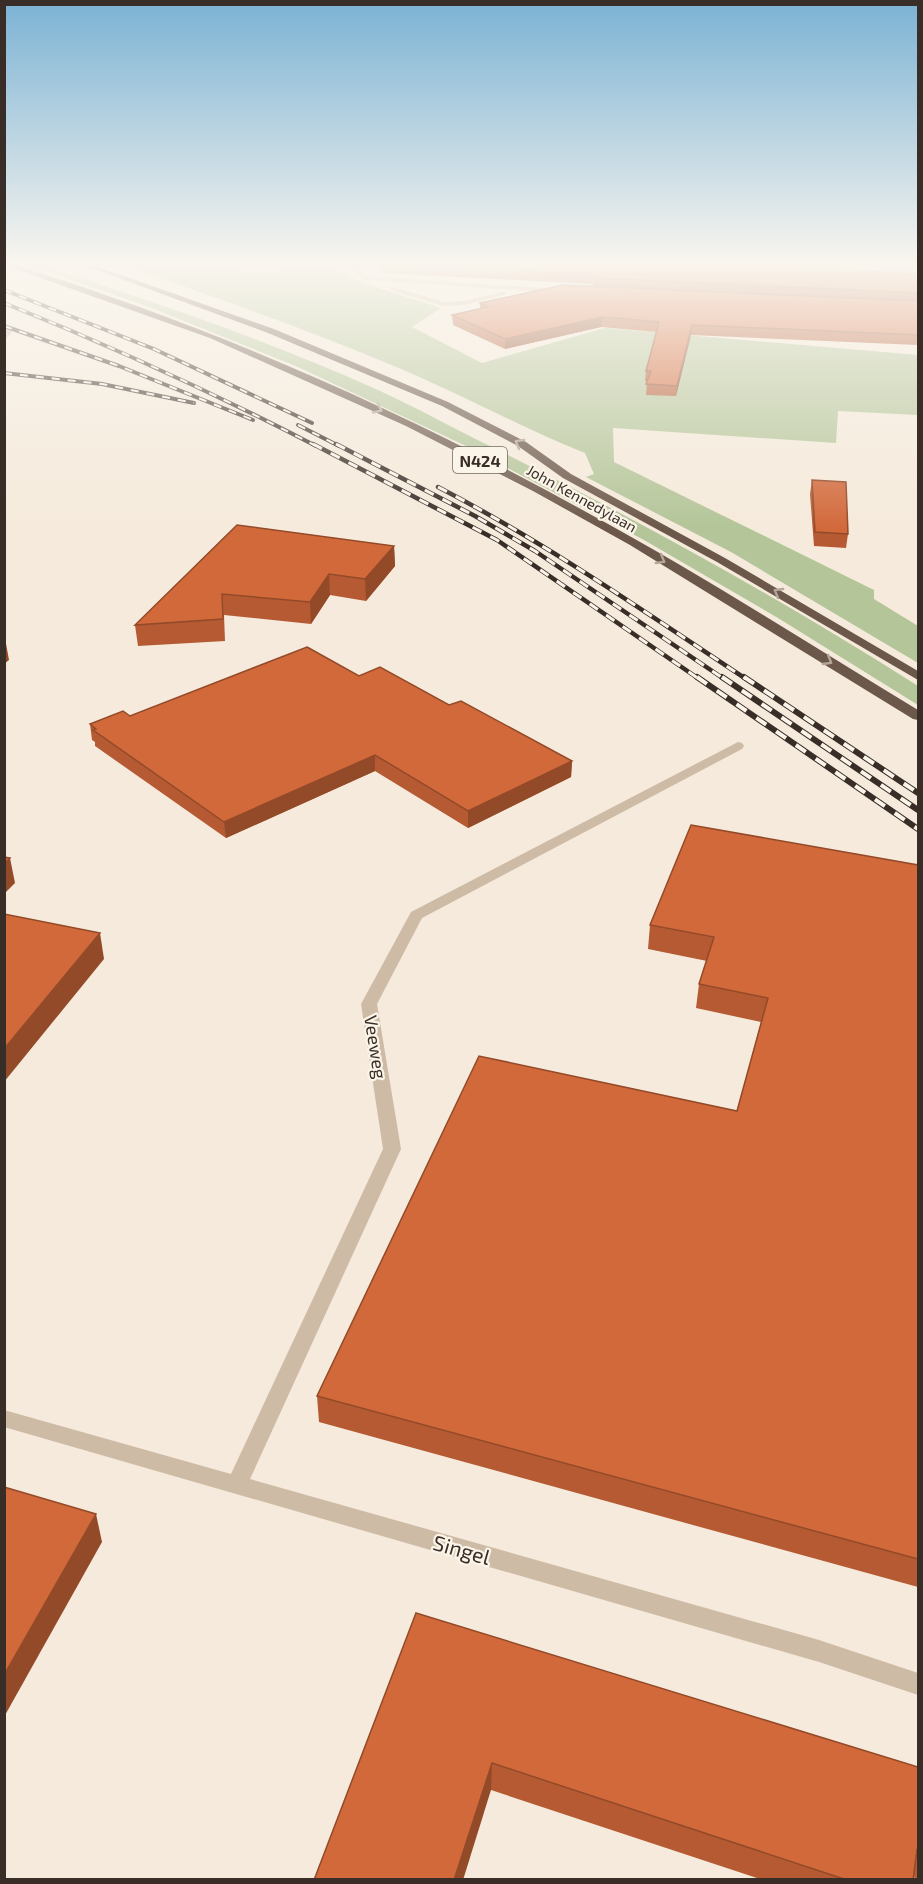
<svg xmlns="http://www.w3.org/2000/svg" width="923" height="1884" font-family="'Exo 2',sans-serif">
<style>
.green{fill:#b4c599}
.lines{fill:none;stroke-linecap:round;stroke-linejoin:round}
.minor{fill:#cebba6;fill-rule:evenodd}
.trunk{fill:#6c584a;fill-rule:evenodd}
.rail-far2-casing{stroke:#392e27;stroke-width:4}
.rail-far1-casing{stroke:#392e27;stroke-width:4.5}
.rail-casing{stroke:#392e27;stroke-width:6}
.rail-far2{stroke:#fbf4e8;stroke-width:2;stroke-dasharray:8;stroke-linecap:butt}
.rail-far1{stroke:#fbf4e8;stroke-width:3;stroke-dasharray:10;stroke-linecap:butt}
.rail{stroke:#fbf4e8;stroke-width:4;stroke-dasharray:12;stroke-linecap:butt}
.wall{fill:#b55a33}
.shaded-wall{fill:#934a29}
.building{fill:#d2693b;stroke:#934a29;stroke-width:1.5}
.oneway{stroke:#b4a699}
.labels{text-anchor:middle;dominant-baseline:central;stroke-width:4.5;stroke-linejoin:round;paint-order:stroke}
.far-street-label{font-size:15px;fill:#392e27;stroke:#fbf4e8}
.shield{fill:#fbf4e8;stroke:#736961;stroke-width:1.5}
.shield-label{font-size:16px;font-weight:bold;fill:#392e27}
.street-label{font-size:18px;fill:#392e27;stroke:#fbf4e8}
.near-street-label{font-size:21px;fill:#392e27;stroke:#fbf4e8}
</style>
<rect width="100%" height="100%" fill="#f5eadb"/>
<!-- green -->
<g class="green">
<path d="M 31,266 L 43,266 C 156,302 269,341 378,390 C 418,408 456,430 496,449 C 640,521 783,600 918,686 L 918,705 L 778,618 L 644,540 L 466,446 L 298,367 L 152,308 Z"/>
<path d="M 125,266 L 231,266 L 246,272 L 333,267 L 360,282 L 441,308 L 412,327 L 482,363 L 605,328 L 918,355 L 918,415 L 838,411 L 836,443 L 613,428 L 614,462 L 874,590 L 874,599 L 918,626 L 918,663 L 731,552 L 586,477 L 594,474 L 585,453 C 520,427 459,393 394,366 C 306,329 215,297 125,266 Z"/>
<path d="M 736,266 L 918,266 L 918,280 Z"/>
</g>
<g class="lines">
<!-- minor -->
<g class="minor">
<path d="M 343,266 L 350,266 L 366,276 L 559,289 L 563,291 L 559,293 L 364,280 Z"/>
<path d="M 390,286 L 444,302 L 464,301 L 503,292 L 507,294 L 464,305 L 443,306 L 390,290 Z"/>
<path d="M 4,321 L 12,332 L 4,341 Z"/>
<path d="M 738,742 L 742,743 L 744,746 L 742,749 L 422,918 L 377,1004 L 401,1149 L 250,1479 L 819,1640 L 918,1673 L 918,1695 L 819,1662 L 4,1427 L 4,1410 L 231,1474 L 383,1149 L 361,1004 L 411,912 Z"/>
</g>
<!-- trunk -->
<g class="trunk">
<path d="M 7,266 L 18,266 C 217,328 406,412 588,513 C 701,574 809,644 918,710 L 918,720 L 913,719 L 630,545 L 533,491 L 406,426 L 210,338 Z"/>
<path d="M 86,266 L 96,266 L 274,329 L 448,402 L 526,442 L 571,474 L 725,558 L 918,671 L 918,680 L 717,562 L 563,478 L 518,446 L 442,406 L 268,333 Z"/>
</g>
<defs>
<g id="rail-far2">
<path d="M 4,290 L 154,349 L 312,423"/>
<path d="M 4,303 C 111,346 214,393 316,446"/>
<path d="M 4,326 L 119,366 L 253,420"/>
<path d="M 4,373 L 102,384 L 194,403"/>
<path d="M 298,425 L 339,446"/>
</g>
<g id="rail-far1">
<path d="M 313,444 L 497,540 L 699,679"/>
<path d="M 336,444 L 475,516 L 535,551 L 724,679"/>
<path d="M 438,487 C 546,543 645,612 746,679"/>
</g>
<g id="rail">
<path d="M 697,677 L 918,829"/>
<path d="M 722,677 L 918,810"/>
<path d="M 744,677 L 918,793"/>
</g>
</defs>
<!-- rail-far2 casing -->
<use href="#rail-far2" class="rail-far2-casing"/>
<!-- rail-far1 casing -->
<use href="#rail-far1" class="rail-far1-casing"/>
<!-- rail casing -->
<use href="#rail" class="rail-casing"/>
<!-- rail-far2 -->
<use href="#rail-far2" class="rail-far2"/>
<!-- rail-far1 -->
<use href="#rail-far1" class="rail-far1"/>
<!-- rail -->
<use href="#rail" class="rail"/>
</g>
<!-- wall -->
<g class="wall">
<path d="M 377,266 L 776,266 L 918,274 L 918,345 L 691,335 L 676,396 L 646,395 L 647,381 L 645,381 L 646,371 L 656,332 L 601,327 L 505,349 L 453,325 L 452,315 L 480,309 L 480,303 L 593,287 L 593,284 L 382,273 L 382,270 L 378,270 Z"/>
<path d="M 812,480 L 848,534 L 846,548 L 814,546 L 810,494 Z"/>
<path d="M 237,525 L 394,546 L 395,566 L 366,601 L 330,595 L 311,624 L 224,615 L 225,641 L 138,646 L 135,625 Z"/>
<path d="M 359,676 L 449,705 L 572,761 L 571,777 L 468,828 L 375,771 L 226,838 L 95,746 L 95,742 L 92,740 L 90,724 L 130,716 Z"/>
<path d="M 918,865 L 918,1587 L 319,1422 L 317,1396 L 737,1111 L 761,1022 L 696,1008 L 699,984 L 707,961 L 648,949 L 650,925 Z"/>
<path d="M 416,1613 L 918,1767 L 918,1879 L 913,1877 L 913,1880 L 763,1880 L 491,1790 Z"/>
</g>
<!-- shaded-wall -->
<g class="shaded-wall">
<path d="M 602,317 L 601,327 L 505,349 L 505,339 Z"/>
<path d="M 692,325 L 691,335 L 676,396 L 677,386 Z"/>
<path d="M 394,546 L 395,566 L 366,601 L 365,579 Z"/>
<path d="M 329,574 L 330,595 L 311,624 L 310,602 Z"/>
<path d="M 5,638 L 9,660 L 4,664 Z"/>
<path d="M 375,755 L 375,771 L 226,838 L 224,822 Z"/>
<path d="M 572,761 L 571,777 L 468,828 L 468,811 Z"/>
<path d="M 10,858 L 15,883 L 4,894 L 4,864 Z"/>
<path d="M 100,933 L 104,959 L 4,1082 L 4,1049 Z"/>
<path d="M 96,1514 L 102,1542 L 4,1717 L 4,1675 Z"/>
<path d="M 492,1763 L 491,1790 L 463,1880 L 454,1880 Z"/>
</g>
<!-- building -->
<g class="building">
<path d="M 427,266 L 776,266 L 918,274 L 918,293 L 594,278 L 594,275 Z"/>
<path d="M 563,285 L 918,301 L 918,335 L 692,325 L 677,386 L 646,384 L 651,371 L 646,371 L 659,322 L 602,317 L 505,339 L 452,315 L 488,307 L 480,303 Z"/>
<path d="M 812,480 L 846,482 L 848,534 L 815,532 Z"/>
<path d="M 237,525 L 394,546 L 365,579 L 329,574 L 310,602 L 222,594 L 223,619 L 135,625 Z"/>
<path d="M 307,647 L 359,676 L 380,667 L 449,705 L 461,701 L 572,761 L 468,811 L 375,755 L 224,822 L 93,730 L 96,729 L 90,724 L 123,711 L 130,716 Z"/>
<path d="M 691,825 L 918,865 L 918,1559 L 317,1396 L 479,1056 L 737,1111 L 768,998 L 699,984 L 714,937 L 650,925 Z"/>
<path d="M 4,857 L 10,858 L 4,864 Z"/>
<path d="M 4,914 L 100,933 L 4,1049 Z"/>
<path d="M 4,1487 L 96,1514 L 4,1675 Z"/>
<path d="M 416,1613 L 918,1767 L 918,1851 L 917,1850 L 913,1880 L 847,1880 L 492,1763 L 454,1880 L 314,1880 Z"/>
</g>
<!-- one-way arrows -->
<defs><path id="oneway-chevron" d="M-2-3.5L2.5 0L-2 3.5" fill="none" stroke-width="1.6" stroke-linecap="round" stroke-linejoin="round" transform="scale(1.5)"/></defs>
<g class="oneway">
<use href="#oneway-chevron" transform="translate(378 409) rotate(25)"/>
<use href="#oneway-chevron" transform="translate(519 443) rotate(-150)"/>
<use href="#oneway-chevron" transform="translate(661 560) rotate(30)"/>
<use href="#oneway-chevron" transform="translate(778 592) rotate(-150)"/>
<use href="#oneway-chevron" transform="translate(828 661) rotate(31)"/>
</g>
<!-- sky -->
<linearGradient id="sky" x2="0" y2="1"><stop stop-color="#7bb2d4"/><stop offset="0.5" stop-color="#faf6ef"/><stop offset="1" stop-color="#faf6ef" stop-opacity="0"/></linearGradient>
<rect width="923" height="529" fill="url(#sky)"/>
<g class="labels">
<!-- far-street labels -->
<g class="far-street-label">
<text transform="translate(582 498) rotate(29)">John Kennedylaan</text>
</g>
<!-- shield labels -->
<rect class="shield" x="453" y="447" width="54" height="26" rx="4.5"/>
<g class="shield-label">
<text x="480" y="460">N424</text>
</g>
<!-- street labels -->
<g class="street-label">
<text transform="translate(376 1047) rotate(81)">Veeweg</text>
</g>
<!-- near-street labels -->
<g class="near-street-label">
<text transform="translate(462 1549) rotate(16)">Singel</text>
</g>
</g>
<!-- border -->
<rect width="923" height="1884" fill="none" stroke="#392e27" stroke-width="12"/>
</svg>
